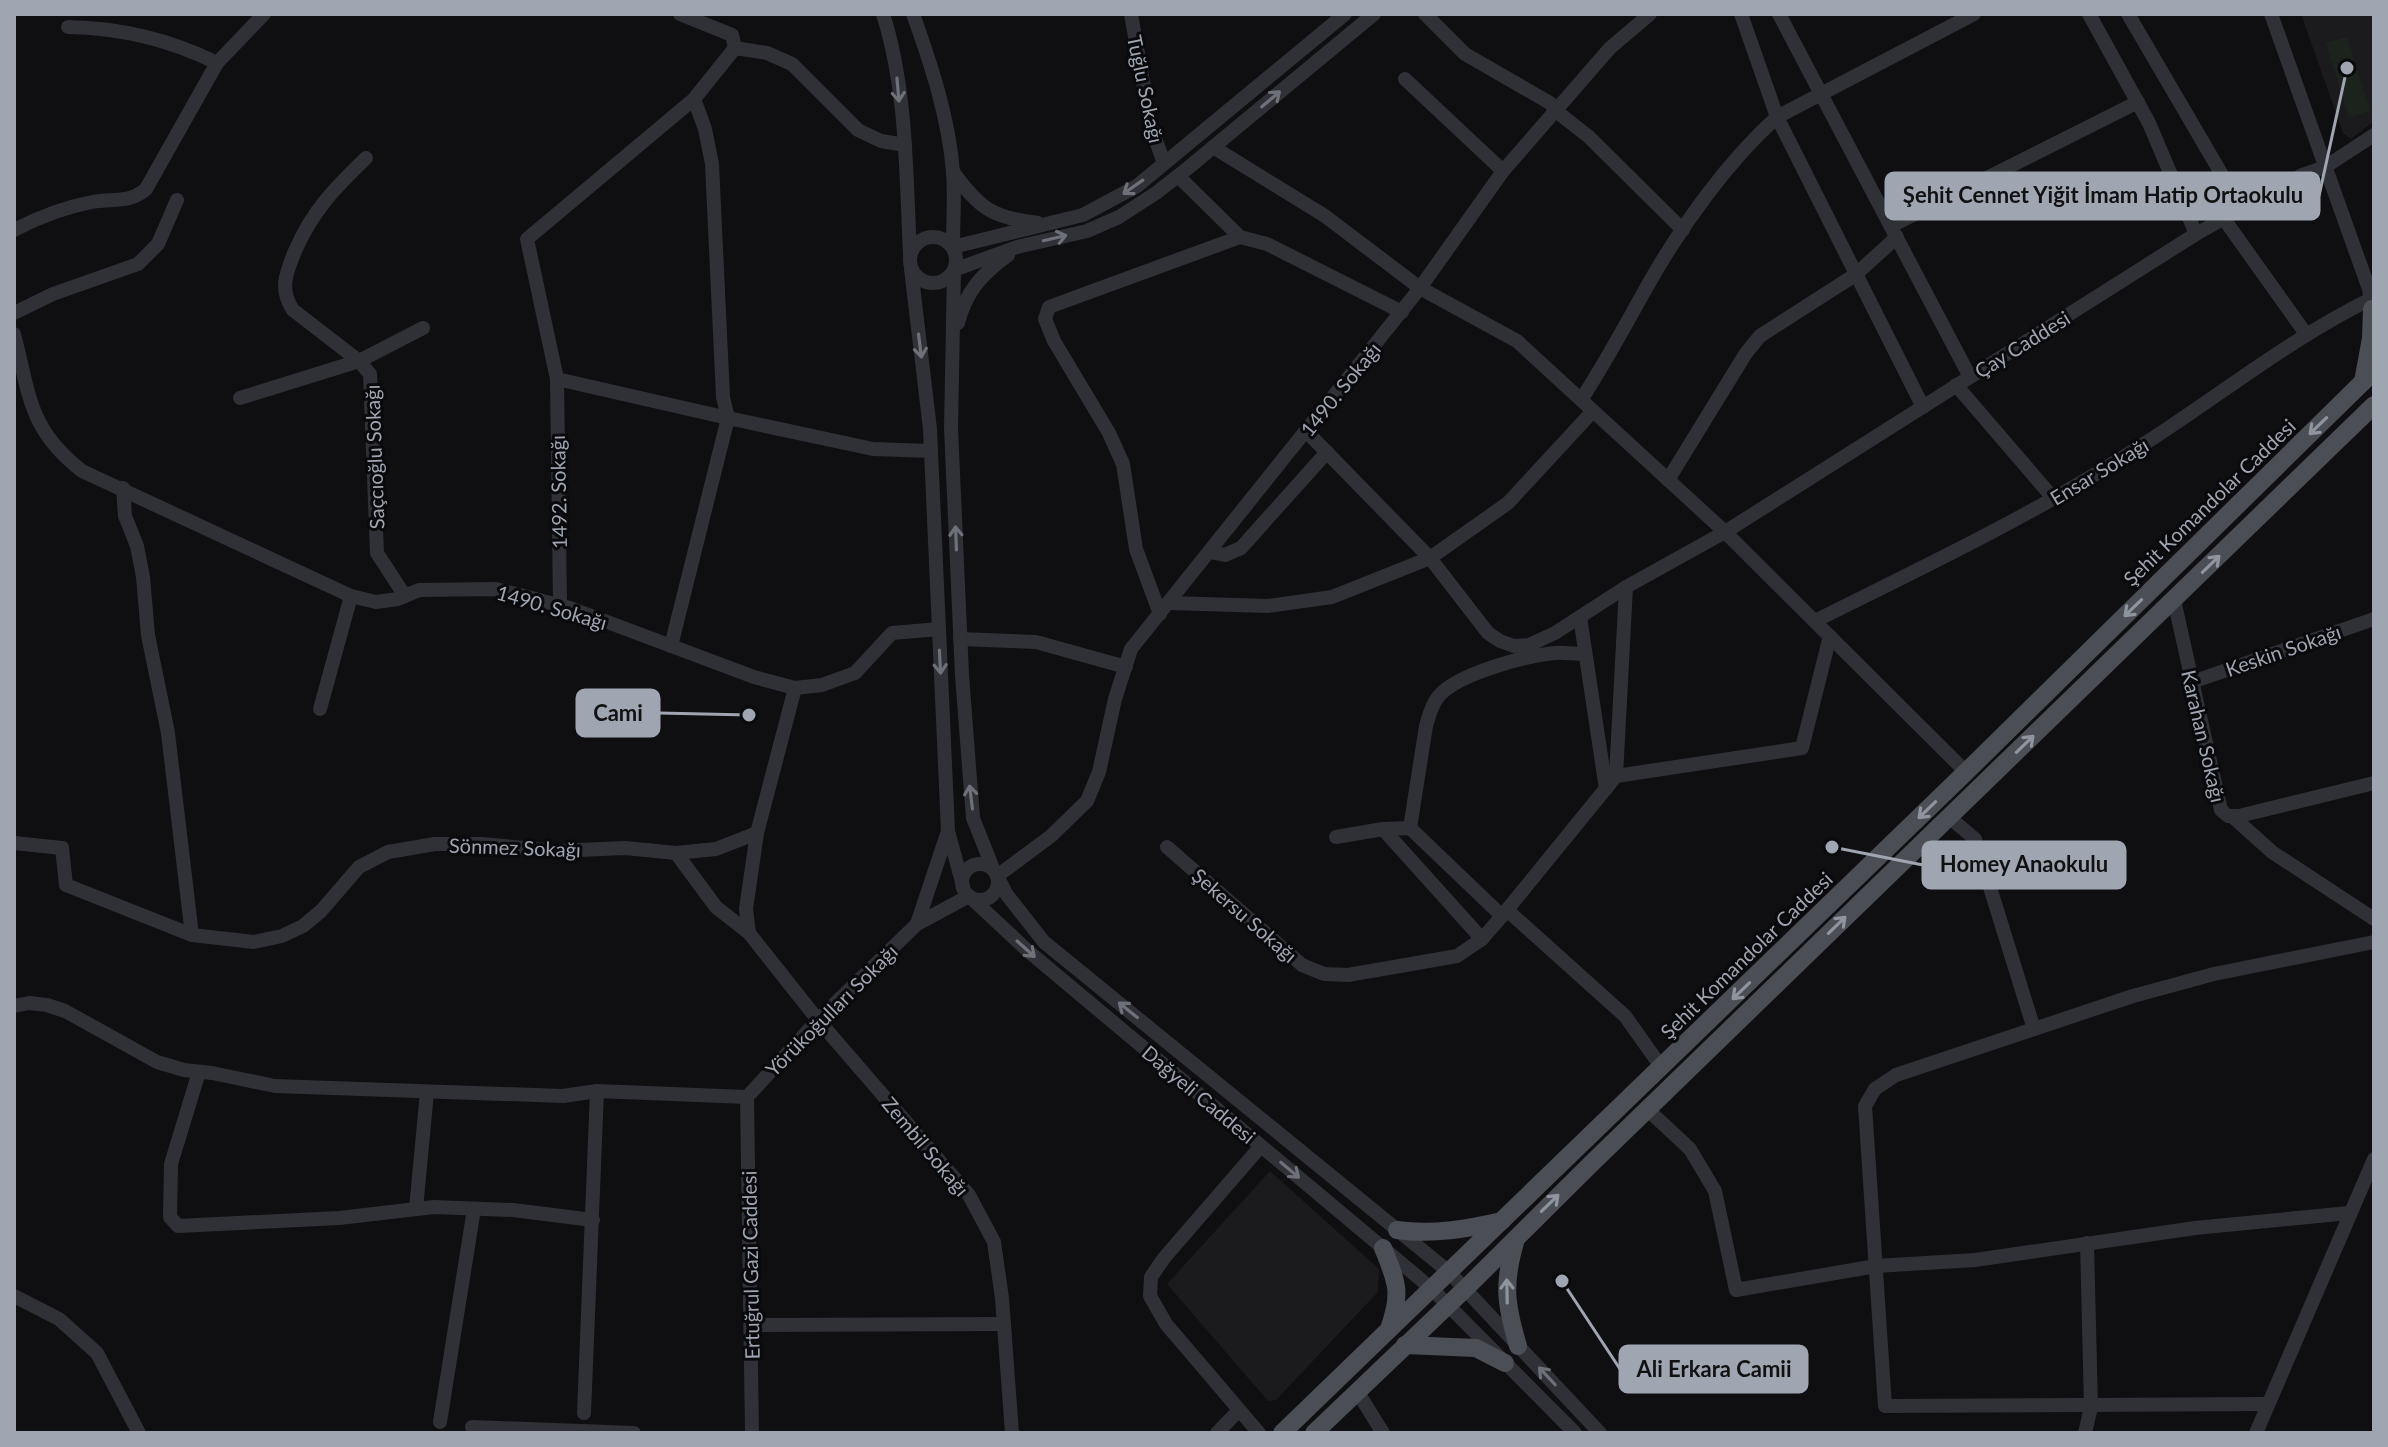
<svg xmlns="http://www.w3.org/2000/svg" width="2388" height="1447" font-family="Lato,sans-serif">
<style>
.built{fill:#1b1b1e}
.green{fill:#1c231d}
.lines{fill:none;stroke-linecap:round;stroke-linejoin:round}
.minor{stroke:#303136;stroke-width:14}
.major{stroke:#4c4e55;stroke-width:18}
.oneway{stroke:#6e717a}
.oneway2{stroke:#8f949f}
.labels{text-anchor:middle;dominant-baseline:central;stroke-width:6;stroke-linejoin:round;paint-order:stroke}
.street-label{font-size:20px;fill:#a0a5b2;stroke:#0a0a0c}
.leader{fill:none;stroke:#a0a5b2;stroke-width:3}
.callout-dot{fill:#a0a5b2;stroke:#0a0a0c;stroke-width:3}
.callout{fill:#a0a5b2;stroke:#a0a5b2;stroke-width:3}
.callout-label{font-size:22px;text-anchor:middle;font-weight:bold;fill:#111}
</style>
<rect width="100%" height="100%" fill="#0f0f11"/>
<!-- built -->
<g class="built">
<path d="M 2301,14 L 2374,14 L 2374,121 L 2351,139 L 2343,133 Z"/>
<path d="M 1270,1171 L 1379,1269 L 1378,1292 L 1276,1400 L 1268,1401 L 1167,1284 Z"/>
</g>
<!-- green -->
<path class="green" d="M 2347,37 L 2370,111 L 2349,117 L 2326,43 Z"/>
<g class="lines">
<!-- minor -->
<g class="minor">
<path d="M 680,14 L 732,35 L 735,48 L 767,53 L 792,64 L 858,130 L 881,141 L 905,145"/>
<path d="M 883,14 C 907,89 906,175 910,254"/>
<path d="M 913,14 C 931,64 949,119 953,172 C 955,197 953,223 953,247 L 1083,215 L 1137,186 L 1345,14"/>
<path d="M 1131,14 L 1151,127 L 1164,163"/>
<path d="M 1425,14 L 1465,54 L 1550,103 L 1556,111 L 1589,137 L 1683,230"/>
<path d="M 1741,14 L 1777,117 L 1923,407"/>
<path d="M 1779,14 L 1970,377"/>
<path d="M 2089,14 L 2149,123 L 2196,234"/>
<path d="M 2128,14 L 2242,209"/>
<path d="M 2271,14 L 2369,289 L 2372,308"/>
<path d="M 68,27 C 121,28 169,39 217,63"/>
<path d="M 1405,79 L 1503,171"/>
<path d="M 1213,147 L 1325,216 L 1420,288 L 1517,341 L 1725,532 L 1966,772"/>
<path d="M 366,158 C 334,189 313,210 295,251 C 286,273 279,289 293,310 L 359,361 L 370,374 L 377,553 L 405,596"/>
<path d="M 953,172 C 980,209 993,218 1038,223"/>
<path d="M 1178,176 L 1240,237 L 1267,244 L 1402,312"/>
<path d="M 2224,219 L 2306,334"/>
<path d="M 1891,226 L 2138,102"/>
<path d="M 14,230 C 37,218 66,207 92,202 C 112,198 129,204 146,189 L 217,63 L 264,14"/>
<circle cx="933" cy="260" r="23"/>
<path d="M 911,269 L 930,429 L 948,831 L 963,886"/>
<path d="M 14,313 L 53,294 L 138,264 L 158,244 L 177,200"/>
<path d="M 958,323 C 966,291 982,274 1008,255"/>
<path d="M 14,334 C 30,395 28,429 82,471 L 351,596 L 376,602 L 398,599 L 419,590 L 496,589 L 570,608 L 754,677 L 795,688 L 822,685 L 855,673 L 892,633 L 939,629"/>
<path d="M 557,379 L 728,418 L 723,397 L 712,164 L 705,129 L 694,99"/>
<path d="M 1956,385 L 2054,499"/>
<path d="M 240,398 L 359,361 L 423,328"/>
<path d="M 1581,400 C 1606,362 1627,322 1649,283 C 1682,225 1728,161 1777,117 L 1974,14"/>
<path d="M 1306,431 L 1430,558 L 1508,503 L 1593,411"/>
<path d="M 1668,480 L 1746,353 L 1760,336 L 1855,275 L 1897,237"/>
<path d="M 123,488 L 125,516 L 137,546 L 143,577 L 148,635 L 168,733 L 192,935"/>
<path d="M 1210,552 L 1225,555 L 1241,548 L 1327,452"/>
<path d="M 1626,587 L 1616,776 L 1802,748 L 1830,636"/>
<path d="M 2174,600 L 2221,810 L 2228,816 L 2239,816 L 2374,783"/>
<path d="M 1169,603 L 1268,606 L 1332,597 L 1430,558 L 1488,633 L 1500,641 L 1514,646 L 1529,645 L 1555,633 L 1626,587 L 1725,532 L 2196,234 L 2302,175 L 2325,167 L 2374,135"/>
<path d="M 560,605 L 557,379 L 527,239 L 694,99 L 735,48"/>
<path d="M 1160,614 L 1136,549 L 1123,464 L 1109,433 L 1054,341 L 1045,319 L 1049,307 L 1240,237"/>
<path d="M 1580,617 L 1606,789"/>
<path d="M 1815,621 C 1925,566 2037,513 2141,446 C 2218,397 2289,339 2371,299"/>
<path d="M 960,639 L 1036,642 L 1126,667"/>
<path d="M 671,646 L 728,418 L 873,449 L 931,451"/>
<path d="M 2192,682 L 2374,619"/>
<path d="M 795,688 L 757,833 L 746,909 L 749,933 L 818,1020 L 969,1195 L 994,1242 L 1002,1298 L 1012,1433"/>
<path d="M 320,709 L 351,596"/>
<path d="M 1949,817 L 1975,839 L 2034,1029 L 2133,996 L 2214,974 L 2374,942"/>
<path d="M 2233,817 L 2272,852 L 2374,919"/>
<path d="M 1410,828 L 1426,726 C 1429,716 1431,706 1438,697 C 1456,674 1525,656 1554,653 C 1564,652 1575,654 1585,654"/>
<path d="M 1383,829 L 1482,939"/>
<path d="M 1336,837 L 1383,829 L 1410,828 L 1502,916 L 1616,776"/>
<path d="M 14,843 L 62,848 L 66,885 L 192,935 L 254,942 L 282,936 L 303,926 L 321,911 L 359,867 L 388,852 L 435,844 L 482,844 L 556,851 L 625,848 L 676,853 L 716,849 L 757,833"/>
<path d="M 1167,847 L 1302,965 L 1324,974 L 1348,975 L 1457,956 L 1482,939 L 1502,916"/>
<path d="M 676,853 L 716,907 L 749,933"/>
<circle cx="980" cy="882" r="18"/>
<path d="M 994,871 L 973,818 L 962,675 L 951,428 L 954,270 L 1017,247 L 1087,231 L 1119,217 L 1156,193 L 1188,168 L 1374,14"/>
<path d="M 1507,910 L 1625,1016 L 1662,1068"/>
<path d="M 917,924 L 947,834"/>
<path d="M 14,1006 L 29,1003 L 47,1005 L 65,1011 L 157,1062 L 184,1070 L 212,1073 L 275,1086 L 563,1096 L 597,1091 L 747,1097"/>
<path d="M 2034,1029 L 1896,1075 L 1875,1089 L 1865,1106 L 1885,1406 L 2267,1404"/>
<path d="M 199,1072 L 171,1164 L 170,1217 L 178,1226 L 339,1218 L 434,1207 L 513,1210 L 593,1220"/>
<path d="M 747,1097 L 818,1020 L 917,924 L 969,896 L 1028,951 L 1432,1289 L 1575,1433"/>
<path d="M 747,1097 L 752,1433"/>
<path d="M 1647,1109 L 1690,1149 L 1715,1191 L 1736,1290 L 1876,1266 L 1975,1260 L 2195,1228 L 2349,1213"/>
<path d="M 416,1209 L 427,1092"/>
<path d="M 14,1296 L 59,1319 L 97,1353 L 139,1433"/>
<path d="M 751,1325 L 1004,1324"/>
<path d="M 1357,1391 L 1383,1433"/>
<path d="M 584,1413 L 597,1091"/>
<path d="M 440,1422 L 474,1209"/>
<path d="M 472,1427 L 634,1433"/>
<path d="M 1217,1433 L 1239,1410"/>
<path d="M 1259,1433 L 1166,1324 L 1150,1296 L 1151,1277 L 1164,1258 L 1261,1146"/>
<path d="M 1600,1433 L 1449,1272 L 1044,942 L 1007,895 L 997,876 L 1051,836 L 1087,801 L 1099,772 L 1115,699 L 1131,649 L 1420,288 L 1503,171 L 1610,48 L 1650,14"/>
<path d="M 2085,1433 L 2091,1407 L 2087,1243"/>
<path d="M 2256,1433 L 2374,1159"/>
</g>
<!-- major -->
<g class="major">
<path d="M 2363,382 L 2371,338 L 2372,309"/>
<path d="M 1397,1230 C 1433,1235 1467,1229 1502,1221"/>
<path d="M 1516,1239 C 1503,1283 1505,1302 1518,1346"/>
<path d="M 1383,1248 C 1397,1282 1402,1293 1389,1329"/>
<path d="M 1405,1345 L 1476,1348 L 1505,1363"/>
<path d="M 1282,1433 L 1966,772 L 2374,371"/>
<path d="M 1314,1433 L 1465,1289 L 1593,1162 L 2374,405"/>
</g>
</g>
<!-- one-way arrows -->
<defs><path id="oneway-shaft" d="M-6 0H5M1.5-3L5.5 0L1.5 3" fill="none" stroke-width="1.6" stroke-linecap="round" stroke-linejoin="round" transform="scale(2)"/></defs>
<g class="oneway">
<use href="#oneway-shaft" transform="translate(898 90) rotate(85)"/>
<use href="#oneway-shaft" transform="translate(1271 99) rotate(-40)"/>
<use href="#oneway-shaft" transform="translate(1133 187) rotate(145)"/>
<use href="#oneway-shaft" transform="translate(1055 238) rotate(-13)"/>
<use href="#oneway-shaft" transform="translate(920 346) rotate(83)"/>
<use href="#oneway-shaft" transform="translate(956 538) rotate(-92)"/>
<use href="#oneway-shaft" transform="translate(940 662) rotate(87)"/>
<use href="#oneway-shaft" transform="translate(971 797) rotate(-97)"/>
<use href="#oneway-shaft" transform="translate(1026 949) rotate(42)"/>
<use href="#oneway-shaft" transform="translate(1128 1010) rotate(-141)"/>
<use href="#oneway-shaft" transform="translate(1290 1170) rotate(40)"/>
<use href="#oneway-shaft" transform="translate(1547 1376) rotate(-133)"/>
</g>
<g class="oneway2">
<use href="#oneway-shaft" transform="translate(2318 426) rotate(136)"/>
<use href="#oneway-shaft" transform="translate(2211 564) rotate(-44)"/>
<use href="#oneway-shaft" transform="translate(2133 608) rotate(136)"/>
<use href="#oneway-shaft" transform="translate(2025 744) rotate(-44)"/>
<use href="#oneway-shaft" transform="translate(1927 810) rotate(136)"/>
<use href="#oneway-shaft" transform="translate(1837 925) rotate(-44)"/>
<use href="#oneway-shaft" transform="translate(1741 991) rotate(136)"/>
<use href="#oneway-shaft" transform="translate(1550 1203) rotate(-44)"/>
<use href="#oneway-shaft" transform="translate(1507 1291) rotate(-91)"/>
</g>
<g class="labels">
<!-- street labels -->
<g class="street-label">
<text transform="translate(1146 89) rotate(78)">Tuğlu Sokağı</text>
<text transform="translate(2022 344) rotate(-32)">Çay Caddesi</text>
<text transform="translate(1340 389) rotate(-51)">1490. Sokağı</text>
<text transform="translate(374 457) rotate(-92)">Saçcıoğlu Sokağı</text>
<text transform="translate(2099 471) rotate(-31)">Ensar Sokağı</text>
<text transform="translate(558 492) rotate(-91)">1492. Sokağı</text>
<text transform="translate(2209 502) rotate(-44)">Şehit Komandolar Caddesi</text>
<text transform="translate(552 607) rotate(16)">1490. Sokağı</text>
<text transform="translate(2283 650) rotate(-19)">Keskin Sokağı</text>
<text transform="translate(2204 736) rotate(77)">Karahan Sokağı</text>
<text transform="translate(515 847) rotate(2)">Sönmez Sokağı</text>
<text transform="translate(1245 915) rotate(41)">Şekersu Sokağı</text>
<text transform="translate(1746 955) rotate(-44)">Şehit Komandolar Caddesi</text>
<text transform="translate(831 1010) rotate(-45)">Yörükoğulları Sokağı</text>
<text transform="translate(1199 1094) rotate(40)">Dağyeli Caddesi</text>
<text transform="translate(926 1146) rotate(50)">Zembil Sokağı</text>
<text transform="translate(750 1265) rotate(-91)">Ertuğrul Gazi Caddesi</text>
</g>
</g>
<!-- callouts -->
<path class="leader" d="M2347 68L2319 196M749 715L659 713M1832 847L1923 865M1562 1281L1620 1369"/>
<g class="callout-dot">
<circle cx="2347" cy="68" r="8"/>
<circle cx="749" cy="715" r="8"/>
<circle cx="1832" cy="847" r="8"/>
<circle cx="1562" cy="1281" r="8"/>
</g>
<g class="callout">
<rect x="1886" y="173" width="433" height="46" rx="8"/>
<rect x="577" y="690" width="82" height="46" rx="8"/>
<rect x="1923" y="842" width="202" height="46" rx="8"/>
<rect x="1620" y="1346" width="187" height="46" rx="8"/>
</g>
<g class="callout-label">
<text x="2103" y="203">Şehit Cennet Yiğit İmam Hatip Ortaokulu</text>
<text x="618" y="721">Cami</text>
<text x="2024" y="872">Homey Anaokulu</text>
<text x="1714" y="1377">Ali Erkara Camii</text>
</g>
<!-- border -->
<rect width="2388" height="1447" fill="none" stroke="#a0a5b2" stroke-width="32"/>
</svg>
